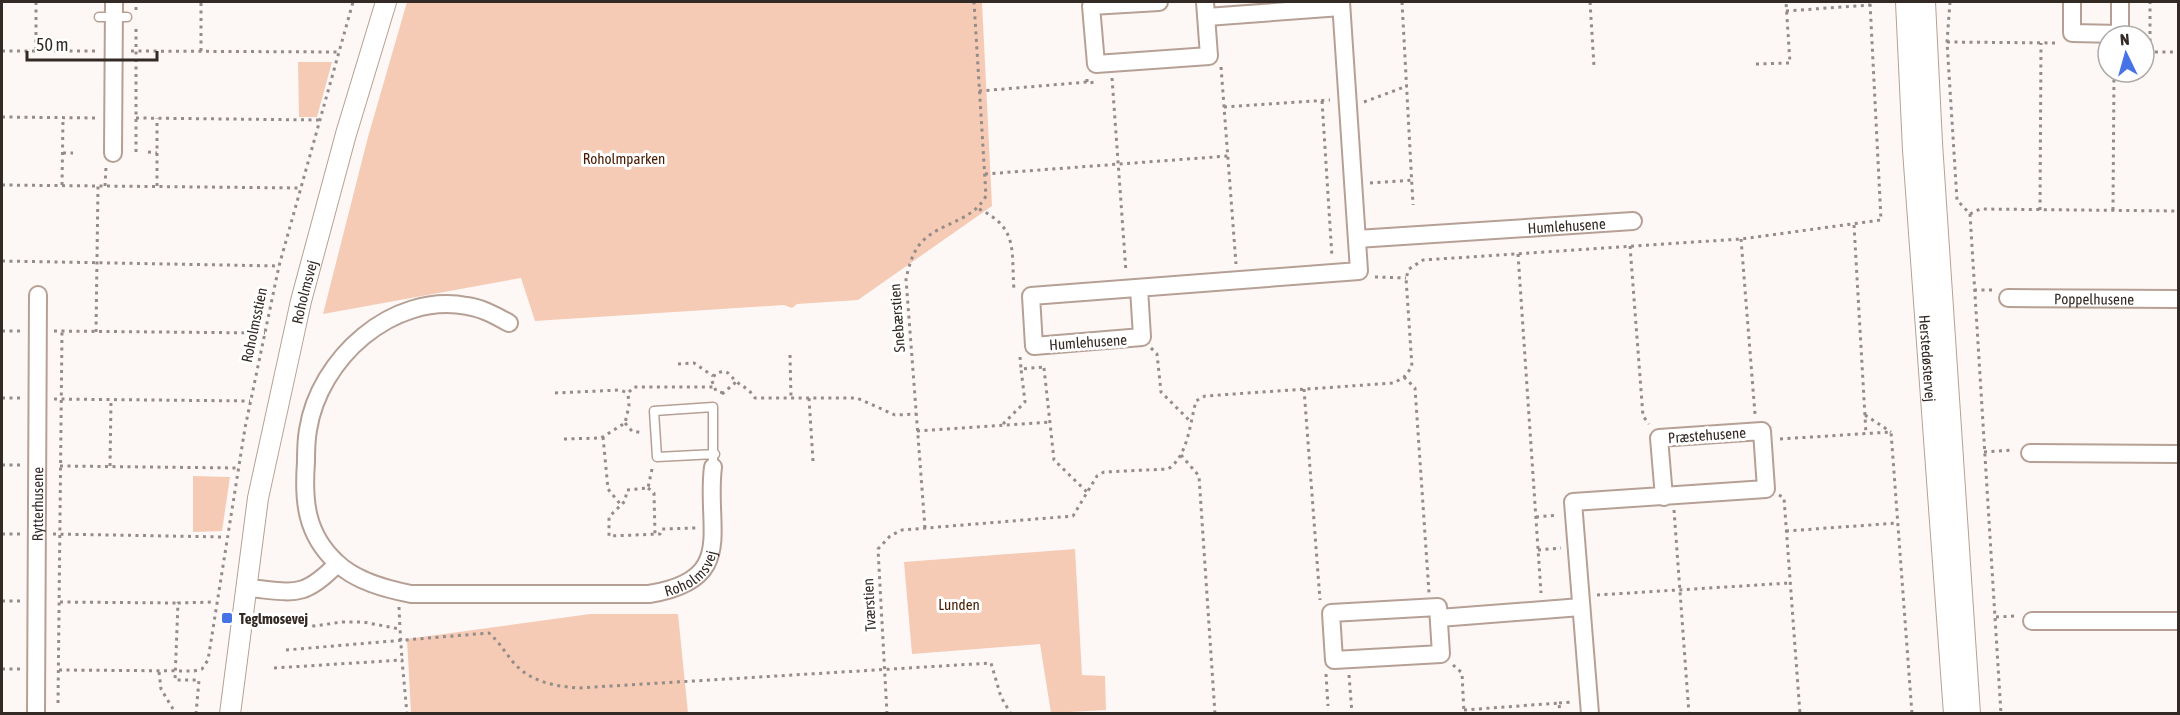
<svg xmlns="http://www.w3.org/2000/svg" width="2180" height="715" font-family="'Asap Condensed',sans-serif">
<style>
.green{fill:#f5cbb6}
.lines{fill:none;stroke-linecap:round;stroke-linejoin:round}
.service-casing{stroke:#b6a095;stroke-width:11}
.minor-casing{stroke:#b6a095;stroke-width:20}
.tertiary-casing{stroke:#b6a095;stroke-width:22}
.path{stroke:#938c89;stroke-width:3;stroke-dasharray:3 4.5;stroke-linecap:butt}
.service{stroke:#fff;stroke-width:8}
.minor{stroke:#fff;stroke-width:16}
.tertiary{stroke:#fff;stroke-width:20}
.poi-dot{fill:#4673e5;stroke:#fff;stroke-width:2}
.labels{text-anchor:middle;dominant-baseline:central;stroke-width:6;stroke-linejoin:round;paint-order:stroke}
.park-label{font-size:15px;fill:#491b00;stroke:#fff}
.street-label{font-size:15px;fill:#332a26;stroke:#fff}
.poi-label{font-size:15px;font-weight:bold;fill:#332a26;stroke:#fff;text-anchor:start}
</style>
<rect width="100%" height="100%" fill="#fdf8f6"/>
<!-- green -->
<g class="green">
<path d="M 407,2 L 982,2 L 992,206 L 858,300 L 797,304 L 792,308 L 784,305 L 535,321 L 521,278 L 323,314 L 368,137 Z"/>
<path d="M 298,62 L 332,62 L 317,117 L 299,117 Z"/>
<path d="M 193,476 L 230,477 L 222,531 L 193,532 Z"/>
<path d="M 1075,549 L 1082,675 L 1105,676 L 1106,710 L 1051,713 L 1040,644 L 912,654 L 904,562 Z"/>
<path d="M 590,614 L 678,614 L 688,713 L 411,713 L 407,639 Z"/>
</g>
<g class="lines">
<defs>
<g id="service">
<path d="M 99,17 L 127,17"/>
<path d="M 713,467 L 713,407 L 654,411 L 657,457 L 715,454"/>
</g>
<g id="minor">
<path d="M 1159,2 L 1091,6 L 1096,64 L 1209,56 L 1205,2"/>
<path d="M 2072,2 L 2072,33 L 2120,34 L 2120,2"/>
<path d="M 1207,17 L 1341,7"/>
<path d="M 113,153 L 114,2"/>
<path id="s1" d="M 1357,239 L 1633,221"/>
<path d="M 1139,288 L 1142,337 L 1034,346 L 1031,296 L 1359,271 L 1341,2"/>
<path id="s2" d="M 2008,298 L 2178,299"/>
<path id="s3" d="M 509,323 C 496,316 482,308 467,306 C 392,292 319,359 308,430 C 306,441 306,452 306,462 C 303,501 306,534 336,562 C 355,581 386,589 411,594 L 649,594 C 738,580 705,529 713,467"/>
<path d="M 2030,453 L 2178,454"/>
<path d="M 248,588 C 294,592 303,599 337,564"/>
<path d="M 1438,607 L 1441,654 L 1334,660 L 1331,613 Z"/>
<path d="M 1439,618 L 1581,607"/>
<path d="M 2032,621 L 2178,621"/>
<path id="s4" d="M 36,714 L 38,295"/>
<path d="M 1590,714 L 1573,502 L 1766,489 L 1762,431 L 1659,438 L 1664,497"/>
</g>
<g id="tertiary">
<path id="s5" d="M 1906,2 L 1913,150 L 1954,714"/>
<path d="M 1925,2 L 1932,143 L 1970,714"/>
<path id="s6" d="M 230,714 L 258,498 L 301,301 L 346,134 L 386,2"/>
</g>
</defs>
<!-- service casing -->
<use href="#service" class="service-casing"/>
<!-- minor casing -->
<use href="#minor" class="minor-casing"/>
<!-- tertiary casing -->
<use href="#tertiary" class="tertiary-casing"/>
<!-- path -->
<g class="path">
<path d="M 36,2 L 36,51"/>
<path d="M 1402,2 L 1413,205"/>
<path d="M 1590,2 L 1594,66"/>
<path d="M 1950,2 L 1947,42 L 1957,200 L 1970,214 L 2001,714"/>
<path d="M 136,10 L 136,2"/>
<path d="M 1786,11 L 1870,5"/>
<path d="M 1947,42 L 2059,43"/>
<path d="M 2144,43 L 2150,43 L 2150,2"/>
<path d="M 2150,43 L 2149,52 L 2178,52"/>
<path d="M 2,51 L 97,51"/>
<path d="M 131,51 L 339,52"/>
<path d="M 201,51 L 201,2"/>
<path d="M 1756,64 L 1790,63 L 1786,2"/>
<path d="M 1221,67 L 1236,264"/>
<path d="M 1112,78 L 1126,272"/>
<path d="M 1087,79 L 1087,83 L 1097,82"/>
<path d="M 979,91 L 1088,82"/>
<path d="M 1322,101 L 1332,257"/>
<path d="M 1364,102 L 1407,86"/>
<path d="M 1224,107 L 1330,100"/>
<path d="M 2,117 L 99,118"/>
<path d="M 136,118 L 320,120"/>
<path d="M 136,152 L 136,25"/>
<path d="M 148,152 L 157,153"/>
<path d="M 63,153 L 73,153"/>
<path d="M 985,174 L 1228,156"/>
<path d="M 1370,183 L 1413,180"/>
<path d="M 2,185 L 301,188"/>
<path d="M 62,185 L 63,118"/>
<path d="M 105,186 L 106,167"/>
<path d="M 157,186 L 157,118"/>
<path d="M 979,209 C 1019,228 1011,251 1014,290"/>
<path d="M 2040,210 L 2041,43"/>
<path d="M 2113,210 L 2114,72"/>
<path d="M 1970,214 L 1980,209 L 2178,211"/>
<path d="M 1854,225 L 1866,434"/>
<path d="M 1741,239 L 1755,414"/>
<path d="M 1630,246 L 1643,416 L 1649,424"/>
<path d="M 1518,254 L 1541,593"/>
<path d="M 2,261 L 279,266"/>
<path d="M 1375,277 L 1406,278"/>
<path d="M 1974,290 L 1995,290"/>
<path d="M 2,331 L 21,331"/>
<path d="M 54,331 L 265,333"/>
<path d="M 96,332 L 98,186"/>
<path d="M 1151,348 L 1157,354 L 1161,392 L 1191,422"/>
<path d="M 790,355 L 791,398"/>
<path d="M 1020,357 L 1021,369 L 1044,367"/>
<path d="M 678,364 L 694,363 L 713,376"/>
<path d="M 1044,368 L 1054,460 L 1087,492"/>
<path d="M 1404,377 L 1415,388 L 1429,593"/>
<path d="M 1304,389 L 1320,600"/>
<path d="M 555,393 L 620,390 L 628,393 L 634,387 L 714,387"/>
<path d="M 723,393 L 716,391 L 712,381 L 715,374 C 728,368 728,374 736,381 C 743,388 747,386 755,398 L 809,398"/>
<path d="M 722,394 L 736,382"/>
<path d="M 2,398 L 21,398"/>
<path d="M 54,399 L 250,401"/>
<path d="M 1865,415 L 1891,432"/>
<path d="M 625,423 L 632,431 L 643,433"/>
<path d="M 1003,424 L 1025,402 L 1021,369"/>
<path d="M 917,431 L 1050,422"/>
<path d="M 603,437 L 608,489 L 621,505"/>
<path d="M 564,439 L 601,438 L 625,423 L 629,406 L 628,393"/>
<path d="M 1780,439 L 1891,432 L 1912,714"/>
<path d="M 1984,452 L 2014,450"/>
<path d="M 1181,455 L 1199,476 L 1215,714"/>
<path d="M 813,461 L 809,398 L 857,398 L 895,415 L 916,414"/>
<path d="M 2,465 L 21,465"/>
<path d="M 60,466 L 237,468"/>
<path d="M 110,466 L 111,400"/>
<path d="M 652,469 L 648,488 L 627,490 L 625,501 L 609,517 L 609,536 L 660,534 L 662,529 L 696,528"/>
<path d="M 648,488 L 654,493 L 655,534"/>
<path d="M 1779,495 L 1784,498 L 1800,714"/>
<path d="M 1674,510 L 1689,714"/>
<path d="M 1536,517 L 1558,515"/>
<path d="M 925,528 L 906,279 C 909,265 914,247 926,238 C 946,221 972,221 986,196 L 974,2"/>
<path d="M 1786,531 L 1898,523"/>
<path d="M 2,534 L 22,534"/>
<path d="M 53,534 L 225,537"/>
<path d="M 1538,550 L 1561,548"/>
<path d="M 1597,595 L 1790,583"/>
<path d="M 2,601 L 20,601"/>
<path d="M 60,602 L 178,603"/>
<path d="M 399,607 L 400,629"/>
<path d="M 1996,617 L 2016,616"/>
<path d="M 260,621 L 314,626 L 342,622 L 363,622 L 400,629 L 402,660"/>
<path d="M 286,650 L 489,633 C 499,642 505,652 513,662 C 530,682 554,686 578,688 L 991,663 L 1001,697 L 1011,714"/>
<path d="M 1453,665 L 1462,673 L 1464,714"/>
<path d="M 274,668 L 402,660 L 407,714"/>
<path d="M 2,669 L 21,669"/>
<path d="M 59,670 L 194,671 L 202,669 L 208,660 L 245,428 L 279,266 L 353,2"/>
<path d="M 159,672 L 161,689 L 176,714"/>
<path d="M 1326,674 L 1328,706"/>
<path d="M 1349,675 L 1352,714"/>
<path d="M 58,703 L 62,331"/>
<path d="M 1559,703 L 1572,702"/>
<path d="M 1464,710 L 1559,703 L 1560,714"/>
<path d="M 196,714 L 199,680 L 175,680 L 178,603 L 215,602"/>
<path d="M 887,714 L 878,549 L 890,536 L 902,530 L 1073,516 L 1097,476 L 1104,472 L 1168,469 C 1188,456 1190,423 1196,401 L 1205,396 L 1394,383 L 1404,377 L 1412,367 L 1406,278 L 1409,269 L 1423,260 L 1741,239 L 1881,220 L 1870,2"/>
</g>
<!-- service -->
<use href="#service" class="service"/>
<!-- minor -->
<use href="#minor" class="minor"/>
<!-- tertiary -->
<use href="#tertiary" class="tertiary"/>
</g>
<!-- markers -->
<rect class="poi-dot" x="221" y="612" width="12" height="12" rx="3"/>
<g class="labels">
<!-- park labels -->
<g class="park-label">
<text x="624" y="158">Roholmparken</text>
<text x="959" y="604">Lunden</text>
</g>
<!-- street labels -->
<g class="street-label">
<text stroke="none"><textPath href="#s1" startOffset="210">Humlehusene</textPath></text>
<text stroke="none"><textPath href="#s6" startOffset="429">Roholmsvej</textPath></text>
<text stroke="none"><textPath href="#s2" startOffset="86">Poppelhusene</textPath></text>
<text transform="translate(897 318) rotate(-94)">Snebærstien</text>
<text transform="translate(254 325) rotate(-78)">Roholmsstien</text>
<text transform="translate(1088 342) rotate(-4)">Humlehusene</text>
<text stroke="none"><textPath href="#s5" startOffset="357">Herstedøstervej</textPath></text>
<text transform="translate(1707 435) rotate(-4)">Præstehusene</text>
<text stroke="none"><textPath href="#s4" startOffset="210">Rytterhusene</textPath></text>
<text stroke="none"><textPath href="#s3" startOffset="778">Roholmsvej</textPath></text>
<text transform="translate(869 605) rotate(-93)">Tværstien</text>
</g>
<!-- poi labels -->
<g class="poi-label">
<text x="239" y="618">Teglmosevej</text>
</g>
</g>
<!-- border -->
<rect width="2180" height="715" fill="none" stroke="#332a26" stroke-width="6"/>
<!-- north arrow -->
<g transform="translate(2126 54) rotate(355)"><circle r="28" fill="#ffffff" stroke="#adaaa8" stroke-width="1.5"/>
<path d="M0-4.5L10 22L0 15L-10 22Z" fill="#4673e5"/>
<text y="-9" font-size="16" font-weight="bold" text-anchor="middle" fill="#332a26">N</text>
</g>
<!-- scale -->
<path d="M27 51v9h130v-9" fill="none" stroke="#332a26" stroke-width="3"/>
<text x="36" y="51" font-size="18" fill="#332a26" stroke="#ffffff" stroke-width="4.5" paint-order="stroke">50 m</text>
</svg>
